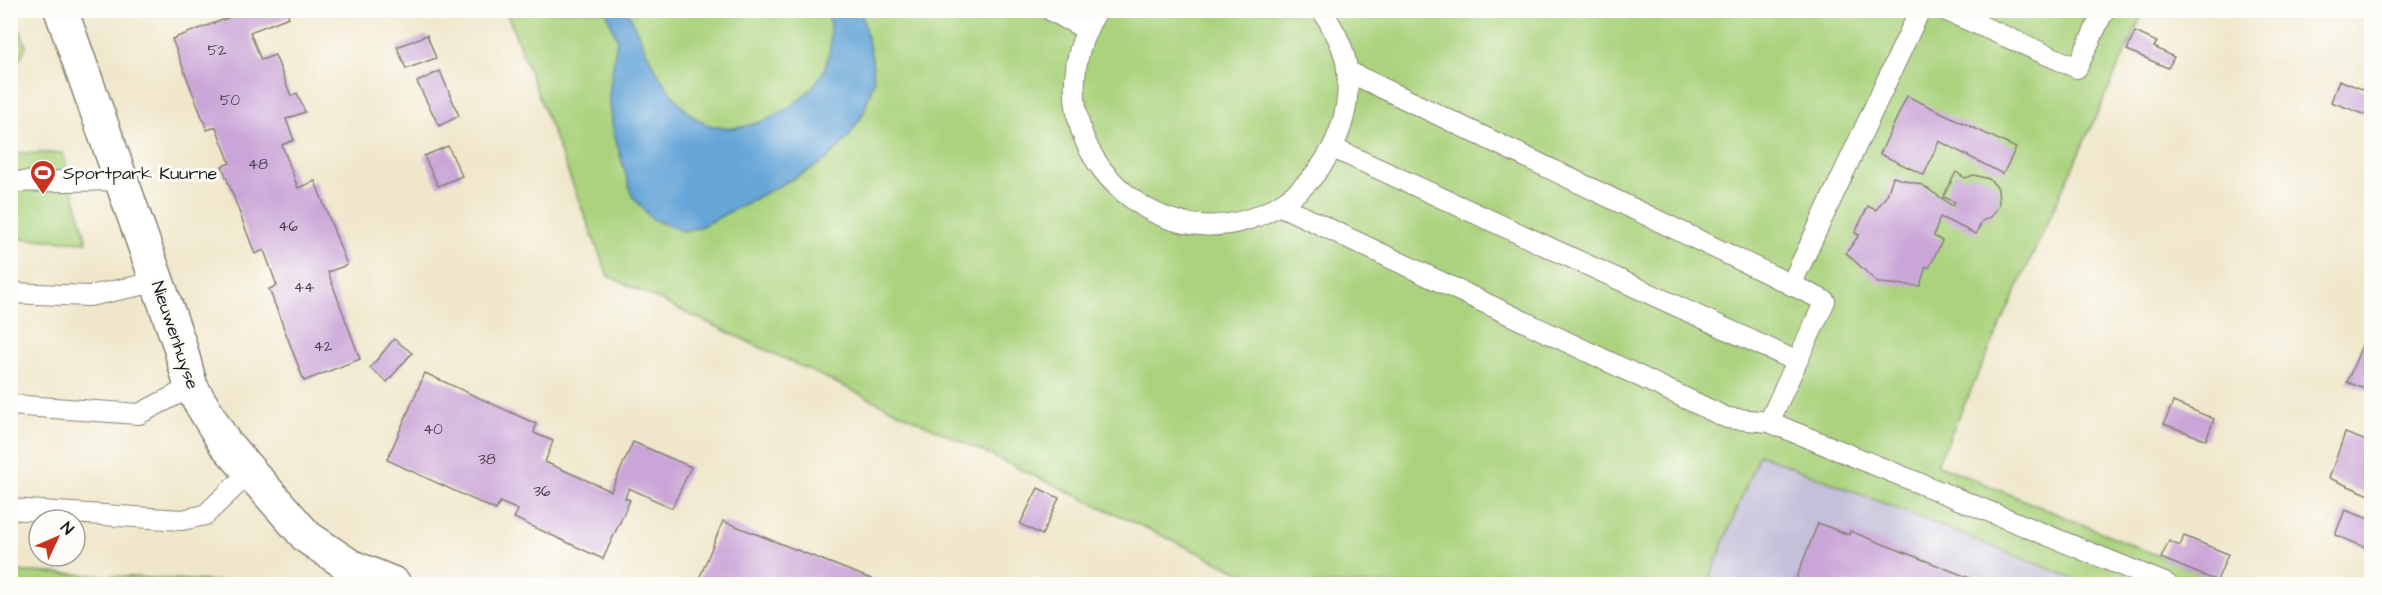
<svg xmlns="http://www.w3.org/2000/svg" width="2382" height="595" font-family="'Architects Daughter',sans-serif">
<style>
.industrial{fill:#c5c0da}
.green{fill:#abd37e;stroke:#64784d;stroke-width:1.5}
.water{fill:#65a5d8;stroke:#40607a;stroke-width:1.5}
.building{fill:#caa6d8}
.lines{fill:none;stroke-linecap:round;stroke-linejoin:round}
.service-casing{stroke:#868274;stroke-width:22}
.minor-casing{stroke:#868274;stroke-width:36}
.service{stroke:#fff;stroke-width:20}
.minor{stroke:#fff;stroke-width:33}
.labels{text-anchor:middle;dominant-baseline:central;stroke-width:6;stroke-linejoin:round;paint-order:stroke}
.number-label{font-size:15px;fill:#483e4b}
.poi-label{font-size:18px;fill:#1c1c1c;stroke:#fdfcf7;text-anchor:start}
.street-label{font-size:18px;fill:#1c1c1c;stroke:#fdfcf7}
</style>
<rect width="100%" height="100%" fill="#fdfcf7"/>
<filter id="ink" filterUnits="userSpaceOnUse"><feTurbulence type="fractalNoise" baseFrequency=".0167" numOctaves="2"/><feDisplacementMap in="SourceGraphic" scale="12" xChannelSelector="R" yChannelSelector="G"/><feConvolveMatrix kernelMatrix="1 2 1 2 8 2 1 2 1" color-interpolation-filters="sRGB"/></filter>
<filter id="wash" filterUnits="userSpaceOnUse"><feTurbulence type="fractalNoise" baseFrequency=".008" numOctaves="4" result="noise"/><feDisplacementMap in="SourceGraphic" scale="24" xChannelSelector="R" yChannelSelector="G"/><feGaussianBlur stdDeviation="1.35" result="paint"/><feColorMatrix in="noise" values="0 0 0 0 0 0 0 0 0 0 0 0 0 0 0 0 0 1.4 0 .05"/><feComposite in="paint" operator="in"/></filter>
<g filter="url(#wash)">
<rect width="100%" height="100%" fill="#f0e7cb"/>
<!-- industrial -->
<path class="industrial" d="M 1759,454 L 2087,584 L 1707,584 Z"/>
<!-- green -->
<g class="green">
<path d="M 11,10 L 13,11 L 26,46 L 20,59 L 11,64 Z"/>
<path d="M 506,11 L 2144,11 L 1937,464 L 2226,584 L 2087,584 L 1759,454 L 1707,584 L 1265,584 L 608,276 Z"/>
<path d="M 10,153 L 63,153 L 87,242 L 11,238 Z"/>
<path d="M 11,571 L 272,584 L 11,584 Z"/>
</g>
<!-- water -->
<path class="water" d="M 606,11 L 628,11 C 644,47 665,99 700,121 C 738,144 808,107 824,69 C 833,50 831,31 828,11 L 861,11 L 872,58 L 874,81 L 863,114 L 848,138 L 827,159 L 813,168 L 716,219 L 697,228 L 682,231 L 652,219 L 632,196 L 613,130 L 609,94 L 617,39 Z"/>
<g id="blocks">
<!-- building -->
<g class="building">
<path d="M 241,10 L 286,10 L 289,17 L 250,32 L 261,60 L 275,55 L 291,96 L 297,93 L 305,112 L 286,119 L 294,140 L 282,145 L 298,188 L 315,181 L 347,265 L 328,272 L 360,359 L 304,381 L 269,289 L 277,286 L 264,250 L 255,254 L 222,166 L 230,163 L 216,127 L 207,130 L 172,39 L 241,13 Z"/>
<path d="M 2135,32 L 2157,42 L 2154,47 L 2174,57 L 2168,68 L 2127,50 Z"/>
<path d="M 427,35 L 436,58 L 406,69 L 397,47 Z"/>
<path d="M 440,71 L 459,116 L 439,126 L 417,82 Z"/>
<path d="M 2339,80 L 2372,93 L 2372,117 L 2331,102 Z"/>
<path d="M 1907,96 L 2016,148 L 2003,174 L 1939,141 L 1924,175 L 1880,154 Z"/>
<path d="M 448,146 L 462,176 L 438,186 L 424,156 Z"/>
<path d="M 1956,172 L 1965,178 L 1974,175 L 1989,179 L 1998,188 L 1999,205 L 1991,217 L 1982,221 L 1976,234 L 1940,217 L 1934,236 L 1942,241 L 1929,268 L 1926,266 L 1920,286 L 1878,283 L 1846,253 L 1859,235 L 1855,233 L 1868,206 L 1876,210 L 1887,195 L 1893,177 L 1922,185 L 1953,206 L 1955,202 L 1943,197 Z"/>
<path d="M 2371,279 L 2372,279 L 2372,297 L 2365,295 Z"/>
<path d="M 394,339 L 412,353 L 387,382 L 370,368 Z"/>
<path d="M 2362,345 L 2372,348 L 2372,392 L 2347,382 Z"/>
<path d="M 425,373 L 536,424 L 534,433 L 553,441 L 545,462 L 611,491 L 633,442 L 691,467 L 672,508 L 629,488 L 625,498 L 630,500 L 603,559 L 514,518 L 518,510 L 500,502 L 496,510 L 387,460 Z"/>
<path d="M 2173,402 L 2214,419 L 2206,440 L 2164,424 Z"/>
<path d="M 2345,433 L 2372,443 L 2372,496 L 2329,478 Z"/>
<path d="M 1038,488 L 1059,498 L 1042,535 L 1020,524 Z"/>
<path d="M 2345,510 L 2372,520 L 2372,550 L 2335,535 Z"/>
<path d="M 723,521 L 779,543 L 884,584 L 697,584 Z"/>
<path d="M 1818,523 L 1849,535 L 1850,531 L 1985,584 L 1794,584 Z"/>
<path d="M 2184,536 L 2228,554 L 2217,581 L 2161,558 L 2169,541 L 2180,546 Z"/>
</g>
</g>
</g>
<g filter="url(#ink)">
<use href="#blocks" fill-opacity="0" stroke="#868274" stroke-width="1.5"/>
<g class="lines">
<defs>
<g id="service">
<path d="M 1050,10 L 1087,30"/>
<path d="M 1098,10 C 1075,43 1070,85 1079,123 C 1086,151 1104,176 1126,194 C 1223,275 1359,187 1347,69 C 1345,48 1333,28 1322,10"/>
<path d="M 1945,10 L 2077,68 L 2104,10"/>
<path d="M 1347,71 L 1825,301 L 1769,422"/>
<path d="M 1333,148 L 1796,361"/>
<path d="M 10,182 L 122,180"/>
<path d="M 1281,206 L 1727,418 L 1769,422 L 2167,584"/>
<path d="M 1791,285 L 1920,10"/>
<path d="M 10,293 L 89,296 L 157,282"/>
<path d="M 10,405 L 139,414 L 191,387"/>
<path d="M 10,509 L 182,520 L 205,515 L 250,472"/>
</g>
<path id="minor" d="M 61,10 L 179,343 L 191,387 L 224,442 L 307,537 L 350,566 L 394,584"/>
</defs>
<!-- service casing -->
<use href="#service" class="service-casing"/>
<!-- minor casing -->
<use href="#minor" class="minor-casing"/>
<!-- service -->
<use href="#service" class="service"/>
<!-- minor -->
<use href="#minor" class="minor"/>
</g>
</g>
<!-- icons -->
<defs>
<symbol id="stadium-pin" viewBox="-11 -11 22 30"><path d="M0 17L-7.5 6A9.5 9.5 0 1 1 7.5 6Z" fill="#c8321e" stroke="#fdfcf7"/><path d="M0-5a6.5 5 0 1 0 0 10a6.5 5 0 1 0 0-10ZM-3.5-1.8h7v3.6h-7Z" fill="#fff"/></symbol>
</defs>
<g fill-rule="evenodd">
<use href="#stadium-pin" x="28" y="158" width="30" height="40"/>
</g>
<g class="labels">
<!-- number labels -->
<g class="number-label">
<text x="217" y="50">52</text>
<text x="230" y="100">50</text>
<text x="258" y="164">48</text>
<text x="288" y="226">46</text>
<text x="304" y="287">44</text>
<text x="323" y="346">42</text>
<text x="433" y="429">40</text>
<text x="487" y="459">38</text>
<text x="542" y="491">36</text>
</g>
<!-- poi labels -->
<g class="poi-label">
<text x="63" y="173">Sportpark Kuurne</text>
</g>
<!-- street labels -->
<g class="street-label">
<text transform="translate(175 335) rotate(71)">Nieuwenhuyse</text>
</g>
</g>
<!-- margin -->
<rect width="2382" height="595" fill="none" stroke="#fdfcf7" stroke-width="36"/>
<!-- north arrow -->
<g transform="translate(57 538) rotate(46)"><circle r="28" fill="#fdfcf7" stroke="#a3a29f" stroke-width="1.5"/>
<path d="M0-4.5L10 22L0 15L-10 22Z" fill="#c8321e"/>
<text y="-9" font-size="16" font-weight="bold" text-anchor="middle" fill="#1c1c1c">N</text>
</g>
</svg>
